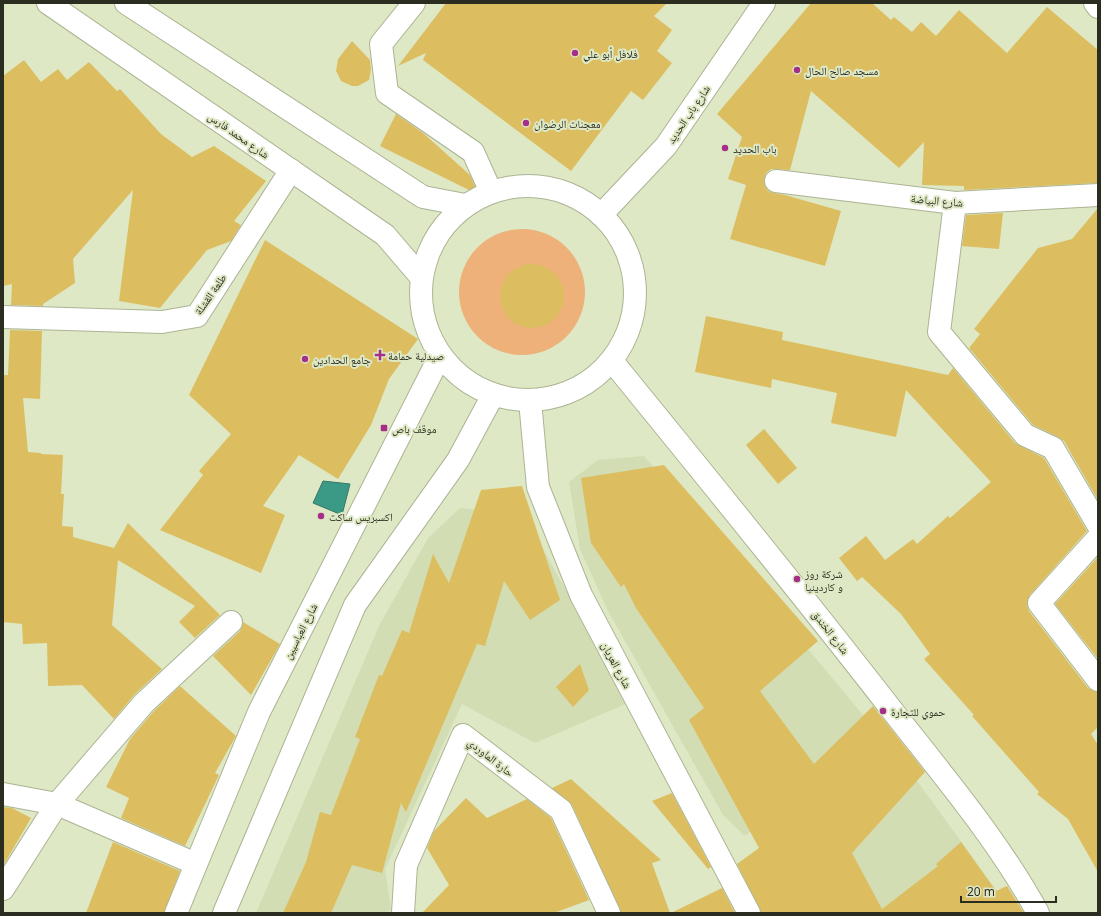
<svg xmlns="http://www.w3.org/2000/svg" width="1101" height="916" font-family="'Noto Sans','Noto Naskh Arabic',sans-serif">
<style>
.built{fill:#d2ddb3}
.green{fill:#edb179}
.water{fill:#3b9a85;stroke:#367967}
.building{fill:#dcbe60}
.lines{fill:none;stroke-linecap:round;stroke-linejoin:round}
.street-casing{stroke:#abb493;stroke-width:24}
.secondary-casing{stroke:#abb493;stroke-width:24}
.primary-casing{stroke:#abb493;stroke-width:24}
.street{stroke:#fff;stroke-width:22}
.secondary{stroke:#fff;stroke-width:22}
.primary{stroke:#fff;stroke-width:22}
.poi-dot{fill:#a52f88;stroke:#dee8c5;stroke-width:1.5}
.labels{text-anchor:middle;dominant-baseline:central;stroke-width:4;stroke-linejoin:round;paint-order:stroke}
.poi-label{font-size:11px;fill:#2a2d20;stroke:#dee8c5;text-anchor:start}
.street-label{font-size:11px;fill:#2a2d20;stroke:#dee8c5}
</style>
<rect width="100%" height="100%" fill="#dee8c5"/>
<!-- built -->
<g class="built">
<path d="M 644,456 L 798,637 L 912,774 L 1013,913 L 881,913 L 799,792 L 745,836 L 723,815 L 607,609 L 580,549 L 569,482 L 598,460 Z"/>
<path d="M 460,508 L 525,516 L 628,703 L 535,743 L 462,704 L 385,869 L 391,910 L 384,913 L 256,913 L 379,626 L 428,538 Z"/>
</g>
<!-- green -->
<circle class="green" cx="522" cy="292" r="63"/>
<!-- water -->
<path class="water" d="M 323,481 L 350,484 L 342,515 L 313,503 Z"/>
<!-- building -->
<g class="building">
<path d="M 446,3 L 667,3 L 654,16 L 672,30 L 657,51 L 672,63 L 643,100 L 631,91 L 571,171 L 423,60 L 426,53 L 398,66 Z"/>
<path d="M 811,3 L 872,3 L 891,20 L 894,17 L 912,32 L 921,22 L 936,36 L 959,10 L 1007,53 L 1047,7 L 1098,50 L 1098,183 L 964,190 L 964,186 L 922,185 L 924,142 L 899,168 L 811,91 L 790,170 L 771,169 L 766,173 L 764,180 L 765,186 L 768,191 L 774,193 L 785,195 L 841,211 L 825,266 L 730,239 L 746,185 L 728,179 L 742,137 L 717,114 Z"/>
<path d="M 352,41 L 370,60 L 371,69 L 369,80 L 358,86 L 352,86 L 341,81 L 336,71 L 338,59 Z"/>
<path d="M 24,60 L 41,82 L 58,69 L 67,80 L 89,62 L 117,91 L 120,89 L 161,134 L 192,157 L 214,146 L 266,181 L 234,221 L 241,225 L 231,241 L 207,250 L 160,308 L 119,301 L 133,190 L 73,259 L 75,283 L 43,304 L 43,306 L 11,305 L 12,284 L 3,286 L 3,76 Z"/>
<path d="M 396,114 L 423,133 L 470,175 L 479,195 L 380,146 Z"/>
<path d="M 1098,208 L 1098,500 L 1064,441 L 1058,437 L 1033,425 L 969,348 L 980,334 L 974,329 L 1038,248 L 1072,239 Z"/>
<path d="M 1003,213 L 999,249 L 962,246 L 966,215 Z"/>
<path d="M 265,240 L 418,339 L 389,379 L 371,425 L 338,479 L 299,455 L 263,506 L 285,515 L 261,573 L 160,530 L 203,475 L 199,471 L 231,434 L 189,395 Z"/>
<circle cx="532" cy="296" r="32"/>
<path d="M 706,316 L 783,332 L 782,340 L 948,375 L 953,368 L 1015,443 L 1044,458 L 1087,531 L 1030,595 L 1027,605 L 1029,611 L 1088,688 L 1098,692 L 1098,727 L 1091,734 L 1098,745 L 1098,872 L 1068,819 L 1037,794 L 1039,792 L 972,716 L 974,715 L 924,659 L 930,654 L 901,614 L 862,577 L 857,581 L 839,558 L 866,536 L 885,560 L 913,539 L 917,544 L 948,516 L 950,518 L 991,482 L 906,390 L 896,437 L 831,423 L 837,393 L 772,379 L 771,388 L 695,372 Z"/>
<path d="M 10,330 L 42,331 L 40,399 L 23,398 L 28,452 L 41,453 L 41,454 L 63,455 L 61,494 L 64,494 L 62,526 L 73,527 L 73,537 L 114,548 L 128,523 L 220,615 L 195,638 L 179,622 L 195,606 L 118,560 L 112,625 L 162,669 L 135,694 L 114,719 L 82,685 L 48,686 L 47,643 L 23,644 L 22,624 L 3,622 L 3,375 L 8,375 Z"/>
<path d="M 764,429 L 797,468 L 778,484 L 746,445 Z"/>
<path d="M 664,465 L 818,641 L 760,691 L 814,764 L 873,706 L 925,772 L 852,853 L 882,909 L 938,866 L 936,864 L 961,842 L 996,891 L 1007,886 L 1024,913 L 761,913 L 737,864 L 759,848 L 689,720 L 704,708 L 636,608 L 624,584 L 621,587 L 591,543 L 581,478 Z"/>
<path d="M 522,486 L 560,600 L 530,620 L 504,581 L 485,646 L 477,644 L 406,812 L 401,803 L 382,873 L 352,865 L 331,913 L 283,913 L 306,862 L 320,812 L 331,815 L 360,739 L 355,737 L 379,675 L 382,676 L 402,630 L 409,633 L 433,554 L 449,583 L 481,490 Z"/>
<path d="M 1098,557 L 1098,659 L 1055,604 Z"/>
<path d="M 243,622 L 280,644 L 251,695 L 213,656 L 240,631 Z"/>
<path d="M 580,664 L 589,690 L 573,707 L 556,687 Z"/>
<path d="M 180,686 L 236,736 L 215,773 L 219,775 L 185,846 L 121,818 L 129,798 L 106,787 L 130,739 L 153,712 Z"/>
<path d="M 571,779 L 661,860 L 652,863 L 670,913 L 621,913 L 572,805 L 552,788 Z"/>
<path d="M 672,793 L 711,867 L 708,869 L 652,801 Z"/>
<path d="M 466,798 L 487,818 L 527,799 L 551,818 L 589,900 L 554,913 L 422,913 L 449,885 L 427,848 L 434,831 Z"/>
<path d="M 3,807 L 12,808 L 31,818 L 3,866 Z"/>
<path d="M 113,842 L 180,871 L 164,913 L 86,913 Z"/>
<path d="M 722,888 L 735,913 L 671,913 Z"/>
</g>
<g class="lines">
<defs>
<g id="street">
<path d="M 414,3 L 381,44 L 387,93 L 473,152 L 491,192"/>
<path d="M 1095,3 L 1098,7"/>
<path d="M 776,181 L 955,203 L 1098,195"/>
<path d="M 955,203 L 939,332 L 1025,435 L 1053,448 L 1098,525"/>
<path d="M 3,317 L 162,322 L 197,316 L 291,170"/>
<path d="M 530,401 L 538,487 L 581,595 L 749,913"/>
<path d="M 1098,538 L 1039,603 L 1098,680"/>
<path d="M 3,794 L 57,804 L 196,864"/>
<path d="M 3,889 L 57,804 L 144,703 L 231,622"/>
<path d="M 403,913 L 406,865 L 463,735 L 561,810 L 609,913"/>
</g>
<g id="secondary">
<circle cx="528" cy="293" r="107"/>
<path d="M 601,215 L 666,146 L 764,3"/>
<path d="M 612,361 C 705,475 798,589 888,705 C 940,772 997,838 1038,913"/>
<path d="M 176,913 L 259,712 L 440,356"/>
<path d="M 224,913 L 355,605 L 458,460 L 493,395"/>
</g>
<g id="primary">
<path d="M 48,3 L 385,235 L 421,277"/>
<path d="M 126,3 L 423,197 L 465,205"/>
</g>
</defs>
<!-- street casing -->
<use href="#street" class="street-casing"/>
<!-- secondary casing -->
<use href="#secondary" class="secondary-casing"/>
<!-- primary casing -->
<use href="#primary" class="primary-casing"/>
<!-- street -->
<use href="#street" class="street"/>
<!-- secondary -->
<use href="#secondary" class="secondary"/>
<!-- primary -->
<use href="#primary" class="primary"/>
</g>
<!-- markers -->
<g class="poi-dot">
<circle cx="575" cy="53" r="4"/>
<circle cx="797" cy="70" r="4"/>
<circle cx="526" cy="123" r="4"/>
<circle cx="725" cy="148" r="4"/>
<path d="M378 349h4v4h4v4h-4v4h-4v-4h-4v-4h4z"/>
<circle cx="305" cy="359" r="4"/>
<rect x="380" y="424" width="8" height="8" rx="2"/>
<circle cx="321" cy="516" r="4"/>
<circle cx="797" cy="579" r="4"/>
<circle cx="883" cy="711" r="4"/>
</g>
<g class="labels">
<!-- poi labels -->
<g class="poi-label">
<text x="583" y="53">فلافل أبو علي</text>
<text x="805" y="70">مسجد صالح الحال</text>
<text x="534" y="123">معجنات الرضوان</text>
<text x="733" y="148">باب الحديد</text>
<text x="388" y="355">صيدلية حمامة</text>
<text x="313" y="359">جامع الحدادين</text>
<text x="392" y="428">موقف باص</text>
<text x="329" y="516">اكسبريس ساكت</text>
<text x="805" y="573">شركة روز<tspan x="805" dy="13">و كاردينيا</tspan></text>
<text x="891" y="711">حموي للتجارة</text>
</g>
<!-- street labels -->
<g class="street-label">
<text transform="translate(688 114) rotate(-56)">شارع باب الحديد</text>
<text transform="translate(239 135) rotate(35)">شارع محمد فارس</text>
<text transform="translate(937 200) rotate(5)">شارع البياضة</text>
<text transform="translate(210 294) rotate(-55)">طلعة القشلة</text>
<text transform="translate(300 631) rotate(-63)">شارع العباسيين</text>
<text transform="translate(831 632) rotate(52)">شارع الخندق</text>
<text transform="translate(617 665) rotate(62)">شارع العريان</text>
<text transform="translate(491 757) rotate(38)">حارة الماوردي</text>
</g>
</g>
<!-- border -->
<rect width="1101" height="916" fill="none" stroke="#2a2d20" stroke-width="8"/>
<!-- scale -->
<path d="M961 896v6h95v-6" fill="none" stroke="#2a2d20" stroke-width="2"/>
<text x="967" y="896" font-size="12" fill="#2a2d20" stroke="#dee8c5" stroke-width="3" paint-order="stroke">20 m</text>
</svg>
